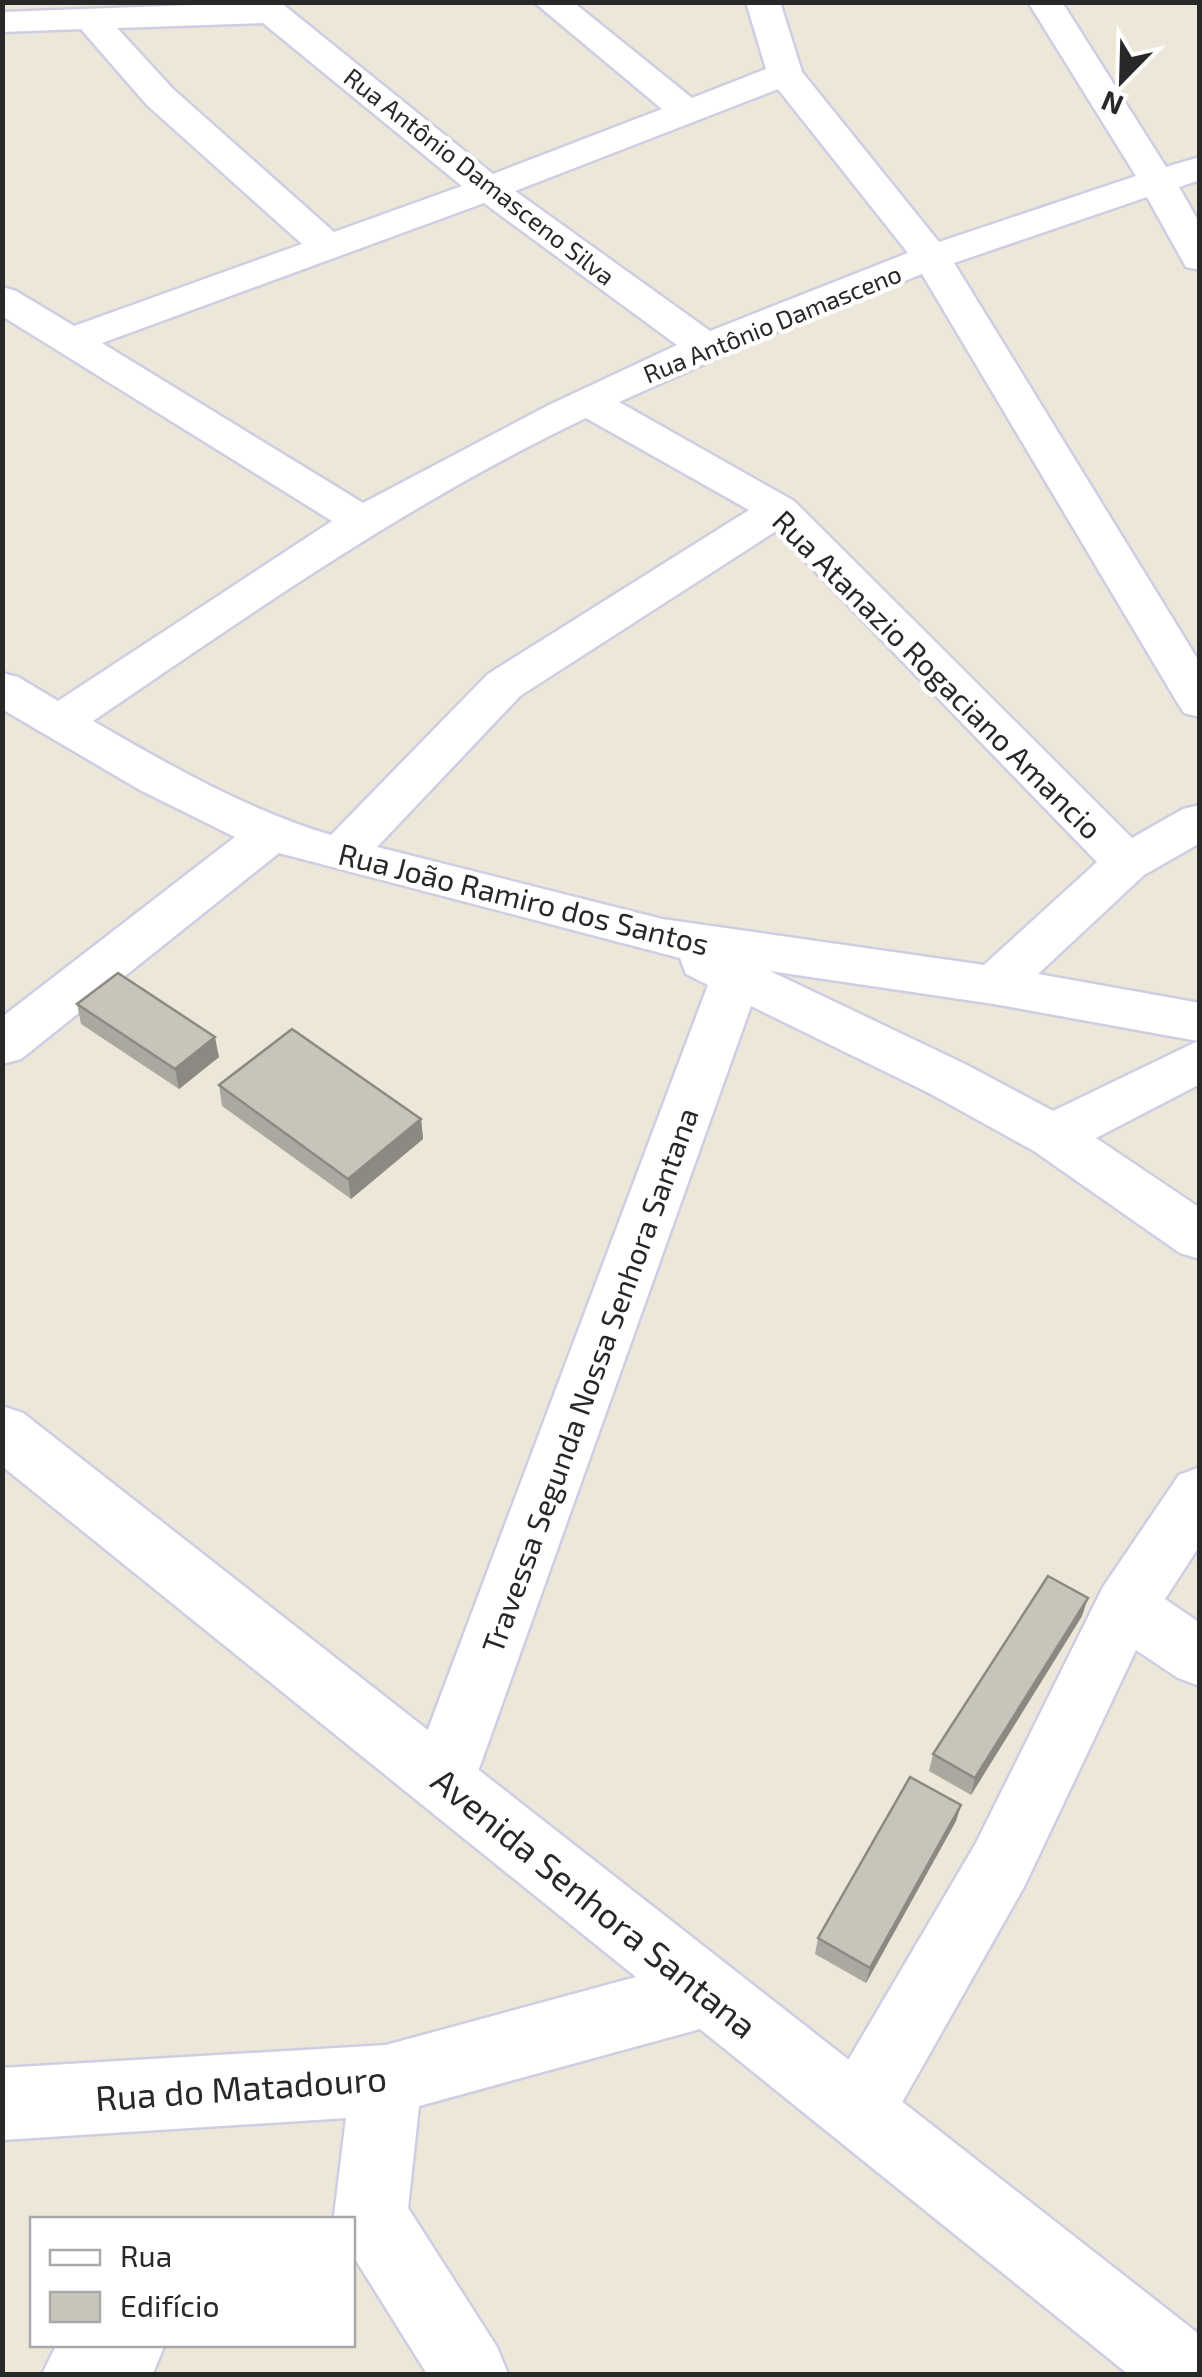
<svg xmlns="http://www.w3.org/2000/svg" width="1202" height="2377" font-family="'Exo 2',sans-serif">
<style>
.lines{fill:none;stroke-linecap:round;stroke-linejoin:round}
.minor-casing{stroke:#cecee3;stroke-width:5}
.tertiary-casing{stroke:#cecee3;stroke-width:5}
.minor{fill:#fff;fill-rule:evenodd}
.tertiary{fill:#fff;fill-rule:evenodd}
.wall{fill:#aba99f}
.shaded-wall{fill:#8b8982}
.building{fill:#c7c4b9;stroke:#8b8982;stroke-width:2.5}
.labels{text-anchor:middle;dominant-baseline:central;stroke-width:9;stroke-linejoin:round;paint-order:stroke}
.far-street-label{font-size:25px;fill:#282828;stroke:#fff}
.street-label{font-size:30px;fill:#282828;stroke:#fff}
.near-street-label{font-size:35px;fill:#282828;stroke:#fff}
</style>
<rect width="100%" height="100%" fill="#ece7d9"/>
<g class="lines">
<defs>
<g id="minor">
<path d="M 280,2 L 493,174 L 662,109 L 534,2 L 573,2 L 692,98 L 766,69 L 746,2 L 780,2 L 802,72 L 939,242 L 1136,176 L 1028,2 L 1062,2 L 1166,167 L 1200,157 L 1200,180 L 1179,187 L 1200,224 L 1200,270 L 1186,267 L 1147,197 L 954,263 L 1200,663 L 1200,717 L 1184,713 L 1177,702 L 922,274 L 785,328 L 619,402 L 794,501 L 1132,838 L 1183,809 L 1200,805 L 1200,843 L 1144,875 L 1038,974 L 1200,1003 L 1200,1084 L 1096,1138 L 1200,1208 L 1200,1259 L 1180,1253 L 1034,1151 L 929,1093 L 751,1006 L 475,1780 L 465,1801 L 442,1810 L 419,1801 L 409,1780 L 708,985 L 686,974 L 680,958 L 279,853 L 21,1059 L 2,1064 L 2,1017 L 235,837 L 140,790 L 2,709 L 2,673 L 18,677 L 58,701 L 332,521 L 2,316 L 2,287 L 16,291 L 74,326 L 302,244 L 147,105 L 81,29 L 2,32 L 2,12 ZM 263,23 L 462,186 L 334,232 L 173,89 L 117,28 ZM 778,89 L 908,253 L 710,331 L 515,191 ZM 484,203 L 677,345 L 549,405 L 363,503 L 102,343 ZM 586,418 L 749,510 L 488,674 L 331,835 C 247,810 169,765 93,721 C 253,612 411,501 586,418 ZM 776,531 L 1097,862 L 984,965 L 662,919 L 377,847 L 520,696 ZM 770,971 L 994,1004 L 1198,1041 L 1053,1111 L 967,1065 Z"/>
<path d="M 1200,1467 L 1200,1545 L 1165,1599 L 1200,1623 L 1200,1686 L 1178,1678 L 1136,1650 L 1024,1887 L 883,2136 L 858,2147 L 833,2136 L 822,2111 L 833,2086 L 976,1843 L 1103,1587 L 1179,1475 Z"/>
<path d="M 57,2344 L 165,2344 L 154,2371 L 148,2374 L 42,2374 Z"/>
</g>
<path id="tertiary" d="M 2,1406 L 23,1413 L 1200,2335 L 1200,2374 L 1128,2374 L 700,2029 L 419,2106 L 408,2208 L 497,2347 L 508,2374 L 427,2374 L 352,2254 L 352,2220 L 336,2220 L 334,2216 L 346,2118 L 2,2140 L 2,2068 L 386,2045 L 636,1977 L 2,1466 Z"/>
</defs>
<!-- minor casing -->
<use href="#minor" class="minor-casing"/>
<!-- tertiary casing -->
<use href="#tertiary" class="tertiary-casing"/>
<!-- minor -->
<use href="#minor" class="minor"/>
<!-- tertiary -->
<use href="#tertiary" class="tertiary"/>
</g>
<!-- wall -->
<g class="wall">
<path d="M 77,1004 L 219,1057 L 179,1089 L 81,1024 Z"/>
<path d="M 219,1085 L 421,1119 L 423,1139 L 351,1199 L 222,1106 Z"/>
<path d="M 1082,1616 L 971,1795 L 929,1771 L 933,1754 Z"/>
<path d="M 961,1805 L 956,1821 L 866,1983 L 815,1954 L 818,1938 Z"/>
</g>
<!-- shaded-wall -->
<g class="shaded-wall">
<path d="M 215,1037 L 219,1057 L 179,1089 L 175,1069 Z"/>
<path d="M 421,1119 L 423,1139 L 351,1199 L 348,1179 Z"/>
<path d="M 1088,1598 L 1082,1616 L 971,1795 L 975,1778 Z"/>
<path d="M 961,1805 L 956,1821 L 866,1983 L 870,1968 Z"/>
</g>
<!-- building -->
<g class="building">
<path d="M 118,973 L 215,1037 L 175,1069 L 77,1004 Z"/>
<path d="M 292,1029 L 421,1119 L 348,1179 L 219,1085 Z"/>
<path d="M 1048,1576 L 1088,1598 L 975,1778 L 933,1754 Z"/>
<path d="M 910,1777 L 961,1805 L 870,1968 L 818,1938 Z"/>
</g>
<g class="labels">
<!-- far-street labels -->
<g class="far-street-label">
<text transform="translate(480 176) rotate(38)">Rua Antônio Damasceno Silva</text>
<text transform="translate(772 323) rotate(-22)">Rua Antônio Damasceno</text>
</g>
<!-- street labels -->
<g class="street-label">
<text transform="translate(938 674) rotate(45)">Rua Atanazio Rogaciano Amancio</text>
<text transform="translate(524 898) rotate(14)">Rua João Ramiro dos Santos</text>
<text transform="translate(589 1380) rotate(-70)">Travessa Segunda Nossa Senhora Santana</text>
</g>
<!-- near-street labels -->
<g class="near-street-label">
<text transform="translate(595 1902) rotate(39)">Avenida Senhora Santana</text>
<text transform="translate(241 2087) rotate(-4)">Rua do Matadouro</text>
</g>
</g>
<!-- border -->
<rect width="1202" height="2377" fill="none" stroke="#282828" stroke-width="10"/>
<!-- legend -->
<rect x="30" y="2217" width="325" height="130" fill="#ffffff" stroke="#a9a9a9" stroke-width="2.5"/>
<rect x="50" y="2250" width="50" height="15" fill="#ffffff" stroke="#a9a9a9" stroke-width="2.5"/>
<text x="120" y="2267" font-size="30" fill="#282828">Rua</text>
<rect x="50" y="2292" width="50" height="30" fill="#c7c4b9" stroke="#a9a9a9" stroke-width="2.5"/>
<text x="120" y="2317" font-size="30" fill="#282828">Edifício</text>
<!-- north arrow -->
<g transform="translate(1122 80) rotate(203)" stroke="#ffffff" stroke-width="8" paint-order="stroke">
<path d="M0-8L18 38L0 25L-18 38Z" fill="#282828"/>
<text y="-15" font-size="28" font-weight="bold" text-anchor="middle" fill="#282828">N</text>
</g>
</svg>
